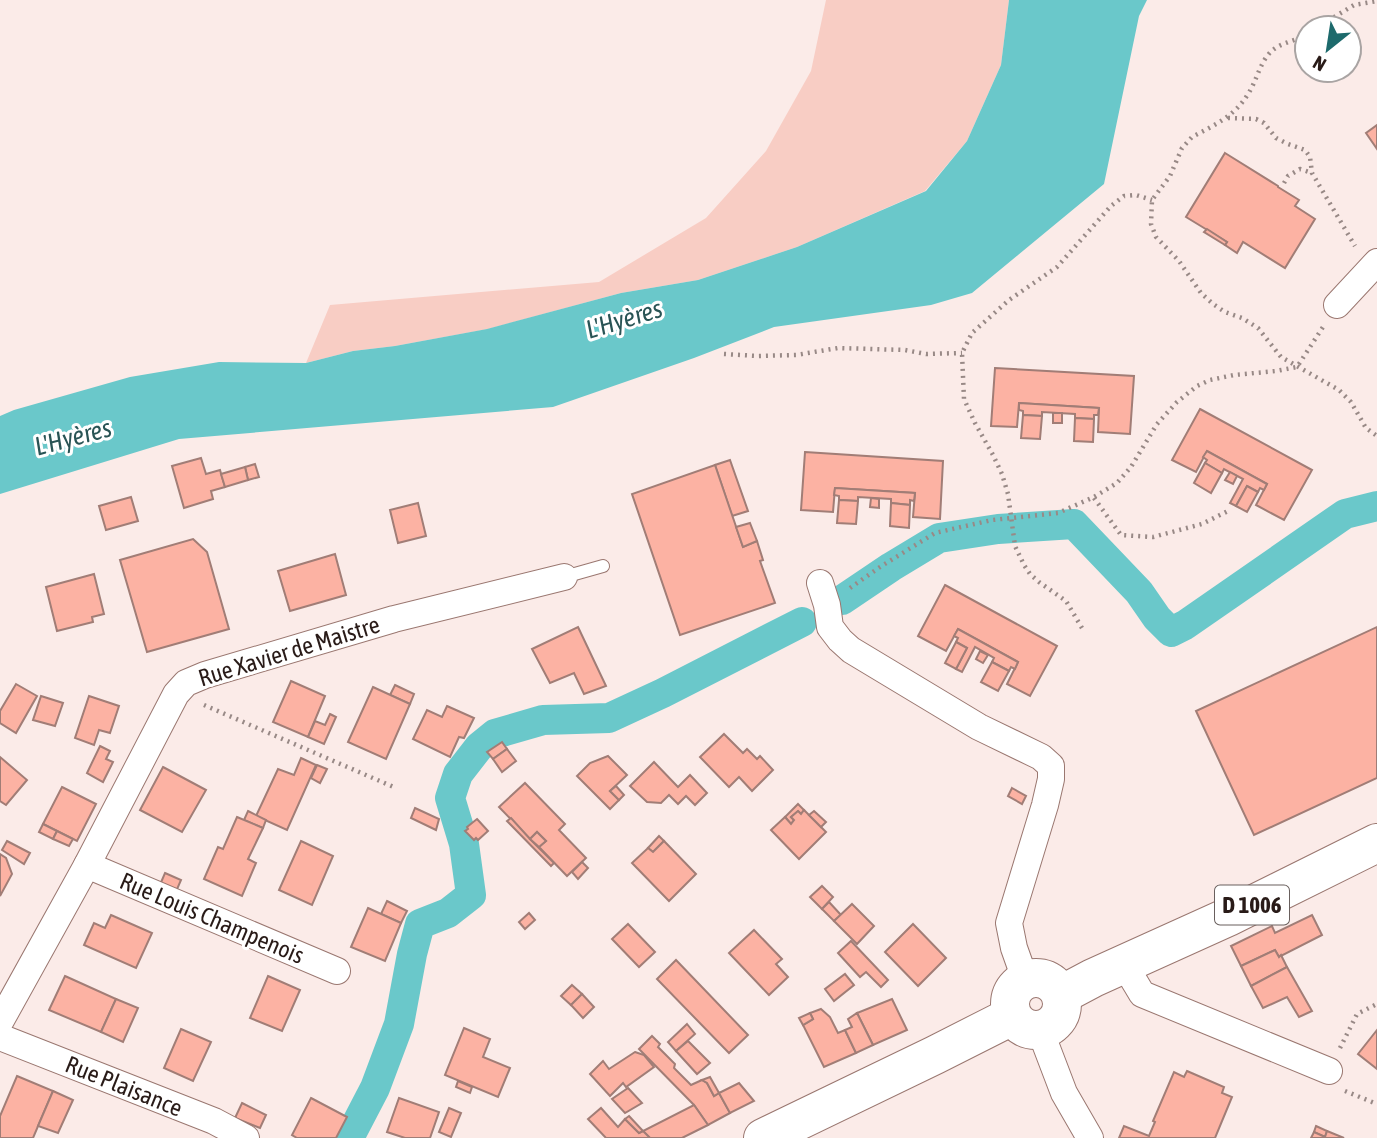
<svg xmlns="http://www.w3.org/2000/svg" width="1377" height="1138" font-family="'Asap Condensed',sans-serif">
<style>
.green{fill:#f8cdc4}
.water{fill:#6ac8ca}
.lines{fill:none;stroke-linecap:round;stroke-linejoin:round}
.canal{stroke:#6ac8ca;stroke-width:30}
.building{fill:#fcb2a3;stroke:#a17d76;stroke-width:2}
.lane-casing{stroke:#9a7770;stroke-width:14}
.street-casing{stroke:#9a7770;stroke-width:28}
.primary-casing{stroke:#9a7770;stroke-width:40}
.path{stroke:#988986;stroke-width:4.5;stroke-dasharray:2 5;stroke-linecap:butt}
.lane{stroke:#fff;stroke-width:12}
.street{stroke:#fff;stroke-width:26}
.primary{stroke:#fff;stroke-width:38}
.labels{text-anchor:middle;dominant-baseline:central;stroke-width:6;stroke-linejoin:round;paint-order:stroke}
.shield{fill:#fff;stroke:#695f5d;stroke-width:2}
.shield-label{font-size:23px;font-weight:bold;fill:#291b18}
.street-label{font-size:24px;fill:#291b18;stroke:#fff}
.water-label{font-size:26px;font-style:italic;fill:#295455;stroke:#fff}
</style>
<rect width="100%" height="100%" fill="#fbebe8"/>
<!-- green -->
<path class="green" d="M 826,0 L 1009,0 L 1001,65 L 967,141 L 925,191 L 797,247 L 698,280 L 621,293 L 488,329 L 395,346 L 353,351 L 306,363 L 330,305 L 599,282 L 706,218 L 766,151 L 811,71 Z"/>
<!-- water -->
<path class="water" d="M 1009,0 L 1147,0 L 1139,16 L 1104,184 L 972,293 L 931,305 L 774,327 L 694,358 L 553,407 L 179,439 L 0,494 L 0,416 L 14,410 L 130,377 L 219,362 L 306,363 L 353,351 L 395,346 L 487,329 L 621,293 L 698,280 L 797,247 L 926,191 L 967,141 L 1001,65 Z"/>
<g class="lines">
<!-- canal -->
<g class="canal">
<path d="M 842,600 L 891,567 L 939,538 L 998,529 L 1074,524 L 1139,592 L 1157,618 L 1171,632 L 1185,625 L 1345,514 L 1377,506"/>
<path d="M 349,1138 L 375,1088 L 399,1024 L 412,954 L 420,924 L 448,913 L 471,895 L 464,844 L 450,798 L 458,774 L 479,747 L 495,734 L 543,720 L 609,718 L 663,693 L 802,622"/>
</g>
</g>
<!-- building -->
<g class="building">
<path d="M 1377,125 L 1377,149 L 1366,133 Z"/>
<path d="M 1225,153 L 1278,186 L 1278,187 L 1299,200 L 1295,206 L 1315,219 L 1285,268 L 1243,242 L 1237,253 L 1225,245 L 1227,242 L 1186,217 Z"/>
<path d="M 1207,229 L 1227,242 L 1225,245 L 1204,232 Z"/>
<path d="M 995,368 L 1134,376 L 1130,434 L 1098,432 L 1099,408 L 1019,403 L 1017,427 L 991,426 Z"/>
<path d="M 1019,403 L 1099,408 L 1098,415 L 1094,415 L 1094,419 L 1075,418 L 1075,414 L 1042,412 L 1042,416 L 1023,415 L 1023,411 L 1019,410 Z"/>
<path d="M 1200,409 L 1312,470 L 1284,520 L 1256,505 L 1267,484 L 1207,451 L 1196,472 L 1172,460 Z"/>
<rect x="1053" y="413" width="9" height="10"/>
<path d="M 1023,415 L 1042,416 L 1040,439 L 1021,438 Z"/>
<path d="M 1075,418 L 1094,419 L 1093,442 L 1074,441 Z"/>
<path d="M 1207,451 L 1267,484 L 1264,490 L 1260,488 L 1258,492 L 1247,486 L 1236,506 L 1230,503 L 1243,479 L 1224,469 L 1222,473 L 1205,463 L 1207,460 L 1203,457 Z"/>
<path d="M 805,452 L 943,461 L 940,519 L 913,517 L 915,493 L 835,488 L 833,512 L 801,510 Z"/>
<path d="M 201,458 L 206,474 L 220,470 L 225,487 L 211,491 L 213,499 L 184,508 L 172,466 Z"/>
<path d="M 730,460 L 748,511 L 732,516 L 715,465 Z"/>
<path d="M 1205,463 L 1222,473 L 1211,493 L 1194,483 Z"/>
<path d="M 255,464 L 259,477 L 248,480 L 245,467 Z"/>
<path d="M 715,465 L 743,547 L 757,541 L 763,560 L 760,561 L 775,603 L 680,635 L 632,494 Z"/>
<path d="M 245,467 L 248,480 L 225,487 L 221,474 Z"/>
<path d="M 1230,472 L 1237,476 L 1233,484 L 1225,480 Z"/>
<path d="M 1247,486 L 1258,492 L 1247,512 L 1236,506 Z"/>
<path d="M 835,488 L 915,493 L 914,501 L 910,500 L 910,505 L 891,503 L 891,499 L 858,497 L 858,501 L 839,500 L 839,496 L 834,495 Z"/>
<path d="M 131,497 L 138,521 L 106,530 L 99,506 Z"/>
<path d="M 871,498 L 879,499 L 879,508 L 870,507 Z"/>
<path d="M 839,500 L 858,501 L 856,524 L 837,523 Z"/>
<path d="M 418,503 L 426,536 L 398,543 L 390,510 Z"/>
<path d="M 891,503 L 910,505 L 909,528 L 890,526 Z"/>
<path d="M 750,523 L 757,541 L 743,547 L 736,527 Z"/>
<path d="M 193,539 L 207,552 L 229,629 L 147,652 L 120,560 Z"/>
<path d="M 335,554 L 346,595 L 290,611 L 278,571 Z"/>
<path d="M 94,574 L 104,614 L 92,617 L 93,622 L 57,631 L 46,587 Z"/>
<path d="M 945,585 L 1057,646 L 1030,696 L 1007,684 L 1018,662 L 958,629 L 946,651 L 918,636 Z"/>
<path d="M 578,627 L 606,686 L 584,694 L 574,673 L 550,683 L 532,649 Z"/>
<path d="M 1377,627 L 1377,778 L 1254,835 L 1196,711 Z"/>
<path d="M 958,629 L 1018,662 L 1015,669 L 1011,667 L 1009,671 L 992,662 L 994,658 L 975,647 L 962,672 L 956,669 L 967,648 L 956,642 L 958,638 L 954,636 Z"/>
<path d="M 956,642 L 967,648 L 956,669 L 945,663 Z"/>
<path d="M 980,651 L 988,655 L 983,663 L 976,659 Z"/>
<path d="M 992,662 L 1009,671 L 998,691 L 981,682 Z"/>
<path d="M 291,681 L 325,696 L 308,737 L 273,722 Z"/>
<path d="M 16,684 L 37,696 L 16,733 L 0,723 L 0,711 Z"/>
<path d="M 395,685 L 414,694 L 410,704 L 390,695 Z"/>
<path d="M 373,687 L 410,704 L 386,759 L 348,742 Z"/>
<path d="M 41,696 L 63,703 L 55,726 L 33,720 Z"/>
<path d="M 89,696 L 119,706 L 110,733 L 99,730 L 94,745 L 75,738 Z"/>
<path d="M 447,706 L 474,718 L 464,738 L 459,737 L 450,757 L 413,739 L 427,710 L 442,717 Z"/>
<path d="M 330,714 L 336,717 L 324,744 L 308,737 L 315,721 L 325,725 Z"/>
<path d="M 724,734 L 743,753 L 747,749 L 757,759 L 760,756 L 773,770 L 752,791 L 739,777 L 729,787 L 700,757 Z"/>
<path d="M 502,742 L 507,749 L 493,759 L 487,752 Z"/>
<path d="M 100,746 L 110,751 L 106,759 L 113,762 L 103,782 L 87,773 Z"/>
<path d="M 507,749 L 516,761 L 502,772 L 493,759 Z"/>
<path d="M 608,756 L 627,775 L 610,791 L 619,800 L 610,809 L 577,776 L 590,763 Z"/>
<path d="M 0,757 L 27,780 L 6,805 L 0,801 Z"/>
<path d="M 301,758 L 316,765 L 287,830 L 256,816 L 278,769 L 294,775 Z"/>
<path d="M 654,762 L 678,787 L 690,775 L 707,793 L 695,805 L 686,796 L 678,804 L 669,795 L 661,803 L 647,802 L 630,786 Z"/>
<path d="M 317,765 L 327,769 L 320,783 L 311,778 Z"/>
<path d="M 163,767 L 206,790 L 182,832 L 140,810 Z"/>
<path d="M 525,783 L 565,824 L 559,830 L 586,858 L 567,876 L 539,847 L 546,841 L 537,832 L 530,839 L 499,807 Z"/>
<path d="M 616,786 L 624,795 L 619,800 L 610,791 Z"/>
<path d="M 62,787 L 96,804 L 77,841 L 43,824 Z"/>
<path d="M 1012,788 L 1026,796 L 1022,804 L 1008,796 Z"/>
<path d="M 798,804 L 804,810 L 801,814 L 798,811 L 791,817 L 794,820 L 791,824 L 785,817 Z"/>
<path d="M 415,808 L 439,819 L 436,830 L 411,818 Z"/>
<path d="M 804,810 L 826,832 L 799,859 L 771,830 L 785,817 L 791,824 L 794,820 L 791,817 L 798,811 L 801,814 Z"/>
<path d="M 248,811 L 266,820 L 263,828 L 244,820 Z"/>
<path d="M 814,811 L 826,822 L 821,827 L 809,815 Z"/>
<path d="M 237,817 L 263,828 L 248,859 L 256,863 L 242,896 L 204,879 L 218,847 L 223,849 Z"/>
<path d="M 511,818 L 530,839 L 554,863 L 551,866 L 507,821 Z"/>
<path d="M 477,819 L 488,831 L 478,840 L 476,838 L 474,840 L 465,831 L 468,829 L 467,827 Z"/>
<path d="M 43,824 L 57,831 L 53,839 L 39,832 Z"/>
<path d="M 57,831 L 73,839 L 69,846 L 53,839 Z"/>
<path d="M 537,832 L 546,841 L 539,847 L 530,839 Z"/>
<path d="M 659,836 L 664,841 L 653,852 L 648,848 Z"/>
<path d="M 7,841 L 30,853 L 24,864 L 2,850 Z"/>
<path d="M 301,841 L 333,856 L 312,905 L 279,890 Z"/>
<path d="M 664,841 L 696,874 L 669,901 L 632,863 L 648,848 L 653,852 Z"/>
<path d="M 0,854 L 6,858 L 12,874 L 0,896 Z"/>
<path d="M 582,862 L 588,868 L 578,879 L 572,872 Z"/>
<path d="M 165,873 L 181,880 L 175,894 L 159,887 Z"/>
<path d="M 822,886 L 833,897 L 822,909 L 810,897 Z"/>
<path d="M 387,901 L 407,911 L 401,923 L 381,914 Z"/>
<path d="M 829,902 L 841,915 L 834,921 L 822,909 Z"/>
<path d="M 852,904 L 874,926 L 857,944 L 834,921 Z"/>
<path d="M 368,908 L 401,923 L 385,961 L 351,947 Z"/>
<path d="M 529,913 L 535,920 L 525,929 L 519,922 Z"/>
<path d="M 111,915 L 152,933 L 136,968 L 84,945 L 94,923 L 105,928 Z"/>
<path d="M 1312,915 L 1322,935 L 1279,957 L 1275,950 L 1241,966 L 1231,946 L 1272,926 L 1275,933 Z"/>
<path d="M 628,924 L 655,952 L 639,967 L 612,939 Z"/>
<path d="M 913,924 L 946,958 L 918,986 L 885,952 Z"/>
<path d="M 754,930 L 782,959 L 776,964 L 788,977 L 769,995 L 729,953 Z"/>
<path d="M 851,941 L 888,980 L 881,987 L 866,972 L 860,977 L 838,953 Z"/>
<path d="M 1275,950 L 1279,957 L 1281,955 L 1287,967 L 1251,986 L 1241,966 Z"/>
<path d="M 676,960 L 748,1035 L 729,1053 L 657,979 Z"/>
<path d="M 1287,967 L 1312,1011 L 1299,1017 L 1287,997 L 1263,1008 L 1251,986 Z"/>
<path d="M 845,974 L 854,985 L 834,1001 L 825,989 Z"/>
<path d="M 65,976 L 116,999 L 101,1032 L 49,1010 Z"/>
<path d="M 268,976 L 300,990 L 282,1031 L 250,1018 Z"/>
<path d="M 572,985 L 582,994 L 571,1005 L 561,996 Z"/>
<path d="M 582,994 L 594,1007 L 583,1018 L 571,1005 Z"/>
<path d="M 116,999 L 138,1008 L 123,1042 L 101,1032 Z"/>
<path d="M 892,999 L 907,1030 L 873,1045 L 857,1013 Z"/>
<path d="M 821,1009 L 830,1017 L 838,1033 L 845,1030 L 856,1053 L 824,1067 L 803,1025 L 813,1019 L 810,1013 Z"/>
<path d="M 810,1013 L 813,1019 L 803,1025 L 799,1018 Z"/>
<path d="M 857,1013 L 873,1045 L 856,1053 L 845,1030 L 852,1027 L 848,1019 Z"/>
<path d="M 687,1024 L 695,1034 L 676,1051 L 668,1042 Z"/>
<path d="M 464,1028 L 490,1039 L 483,1057 L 510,1068 L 498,1097 L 445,1075 Z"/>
<path d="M 181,1029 L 211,1042 L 193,1081 L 164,1068 Z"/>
<path d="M 1377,1030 L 1377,1069 L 1358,1054 Z"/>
<path d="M 652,1036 L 660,1044 L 658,1047 L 675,1064 L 674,1068 L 691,1085 L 702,1080 L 707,1083 L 714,1096 L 719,1093 L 730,1113 L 708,1125 L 694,1105 L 639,1049 Z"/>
<path d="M 688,1041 L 710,1063 L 697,1074 L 676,1051 Z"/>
<path d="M 635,1052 L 644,1055 L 654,1067 L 626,1087 L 623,1083 L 610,1096 L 590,1074 L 603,1061 L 609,1069 Z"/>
<path d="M 1187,1071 L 1224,1087 L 1222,1093 L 1232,1097 L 1215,1138 L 1119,1138 L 1124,1126 L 1149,1136 L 1155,1122 L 1153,1121 L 1174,1072 L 1184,1077 Z"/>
<path d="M 17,1076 L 53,1091 L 33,1138 L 0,1138 L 0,1116 Z"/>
<path d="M 710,1077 L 719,1093 L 714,1096 L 707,1083 L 702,1080 Z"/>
<path d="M 458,1081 L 472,1087 L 470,1093 L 456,1087 Z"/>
<path d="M 739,1083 L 754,1101 L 730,1113 L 719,1093 Z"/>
<path d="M 628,1088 L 642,1103 L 625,1113 L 612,1099 Z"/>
<path d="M 53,1091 L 73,1100 L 58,1133 L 38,1126 Z"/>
<path d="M 311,1098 L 347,1117 L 336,1138 L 297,1138 L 292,1135 Z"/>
<path d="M 399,1098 L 439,1112 L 430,1138 L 405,1138 L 387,1132 Z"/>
<path d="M 242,1103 L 266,1115 L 260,1128 L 235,1118 Z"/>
<path d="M 694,1105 L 708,1125 L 682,1138 L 650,1138 L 643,1131 Z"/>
<path d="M 449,1108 L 461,1113 L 451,1137 L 439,1132 Z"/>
<path d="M 601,1108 L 618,1127 L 625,1119 L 639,1133 L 643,1131 L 650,1138 L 606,1138 L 588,1119 Z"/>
<path d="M 629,1116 L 643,1131 L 639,1133 L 625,1119 Z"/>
<path d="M 1316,1126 L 1327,1131 L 1325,1137 L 1314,1132 Z"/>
<path d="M 1327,1131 L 1344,1138 L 1311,1138 L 1314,1132 L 1325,1137 Z"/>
</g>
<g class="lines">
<defs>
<path id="lane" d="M 564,577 L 603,566"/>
<g id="street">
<path d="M 1337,305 L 1377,262"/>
<path d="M 820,583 L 827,605 L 830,627 L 840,640 L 851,650 L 979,727 L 1041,757 L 1051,766 L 1051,779 L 1045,805 L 1009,923 L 1014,948 L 1025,979"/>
<path d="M 87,865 L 337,971"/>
<path d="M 1124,964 L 1142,994 L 1329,1071"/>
<path d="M 0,1022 L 87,865 L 176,694 L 186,683 L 205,675 L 394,619 L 564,577"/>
<path d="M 1040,1030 L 1064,1093 L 1090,1138"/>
<path d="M 0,1037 L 214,1121 L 246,1138"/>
</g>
<g id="primary">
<circle cx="1036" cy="1004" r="26"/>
<path d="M 1061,995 L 1093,978 L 1228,917 L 1377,843"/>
<path d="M 763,1138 L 935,1055 L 1012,1016"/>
</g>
</defs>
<!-- lane casing -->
<use href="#lane" class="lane-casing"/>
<!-- street casing -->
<use href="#street" class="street-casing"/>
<!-- primary casing -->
<use href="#primary" class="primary-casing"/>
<!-- path -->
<g class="path">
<path d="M 1316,28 L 1354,5 L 1377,1"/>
<path d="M 1307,34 C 1295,42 1278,42 1268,55 C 1259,66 1256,82 1248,94 C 1235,116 1213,126 1192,137 L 1182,148 L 1170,176 L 1152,200 L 1151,224 L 1156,237 L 1179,261 L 1201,293 L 1213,304 L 1225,312 L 1242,318 L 1258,328 L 1281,357 L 1339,390 L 1351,402 L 1366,428 L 1377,436"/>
<path d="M 1228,118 L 1256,119 L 1264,123 L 1276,138 L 1288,144 L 1305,150 L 1310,157 L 1312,173 L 1355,246"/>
<path d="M 1284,183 L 1288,176 L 1300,169 L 1312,173"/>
<path d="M 724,354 L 758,356 L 796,355 L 838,348 L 905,350 L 926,354 L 962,353"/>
<path d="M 1094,498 L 1121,535 L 1153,537 L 1202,524 L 1230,510"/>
<path d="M 850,588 L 880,567 L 935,533 L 992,520 L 1058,513 L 1094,497 L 1117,483 L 1131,467 L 1157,424 L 1177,402 L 1197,386 L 1210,380 L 1234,375 L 1276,371 L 1297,367 L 1323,327"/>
<path d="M 1082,628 L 1066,601 L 1039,582 L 1030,574 L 1024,565 L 1015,546 L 1008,494 L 1002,474 L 993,455 L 975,423 L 964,399 L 962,353 L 972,333 L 1009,300 L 1057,267 L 1111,206 L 1124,196 L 1136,195 L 1152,200"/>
<path d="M 204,705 L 396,788"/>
<path d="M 1340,1048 L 1357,1014 L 1377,1004"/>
<path d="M 1345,1091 L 1377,1104"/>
</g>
<!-- lane -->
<use href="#lane" class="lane"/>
<!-- street -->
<use href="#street" class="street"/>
<!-- primary -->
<use href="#primary" class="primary"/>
</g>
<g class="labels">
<!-- shield labels -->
<rect class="shield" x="1215" y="885.5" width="74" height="39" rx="5"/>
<g class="shield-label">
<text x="1252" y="905">D 1006</text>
</g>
<!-- street labels -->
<g class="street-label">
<text transform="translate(289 651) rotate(-17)">Rue Xavier de Maistre</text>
<text transform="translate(212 918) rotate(23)">Rue Louis Champenois</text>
<text transform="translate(124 1086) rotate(22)">Rue Plaisance</text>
</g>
<!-- water labels -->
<g class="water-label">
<text transform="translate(624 319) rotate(-17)">L'Hyères</text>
<text transform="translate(73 437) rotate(-15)">L'Hyères</text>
</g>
</g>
<!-- north arrow -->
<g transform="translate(1328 49) rotate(210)"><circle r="33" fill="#ffffff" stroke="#a9a4a3" stroke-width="2"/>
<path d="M0-5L12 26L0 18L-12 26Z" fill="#1d6a6c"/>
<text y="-10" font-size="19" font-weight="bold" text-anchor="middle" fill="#291b18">N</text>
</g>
</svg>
